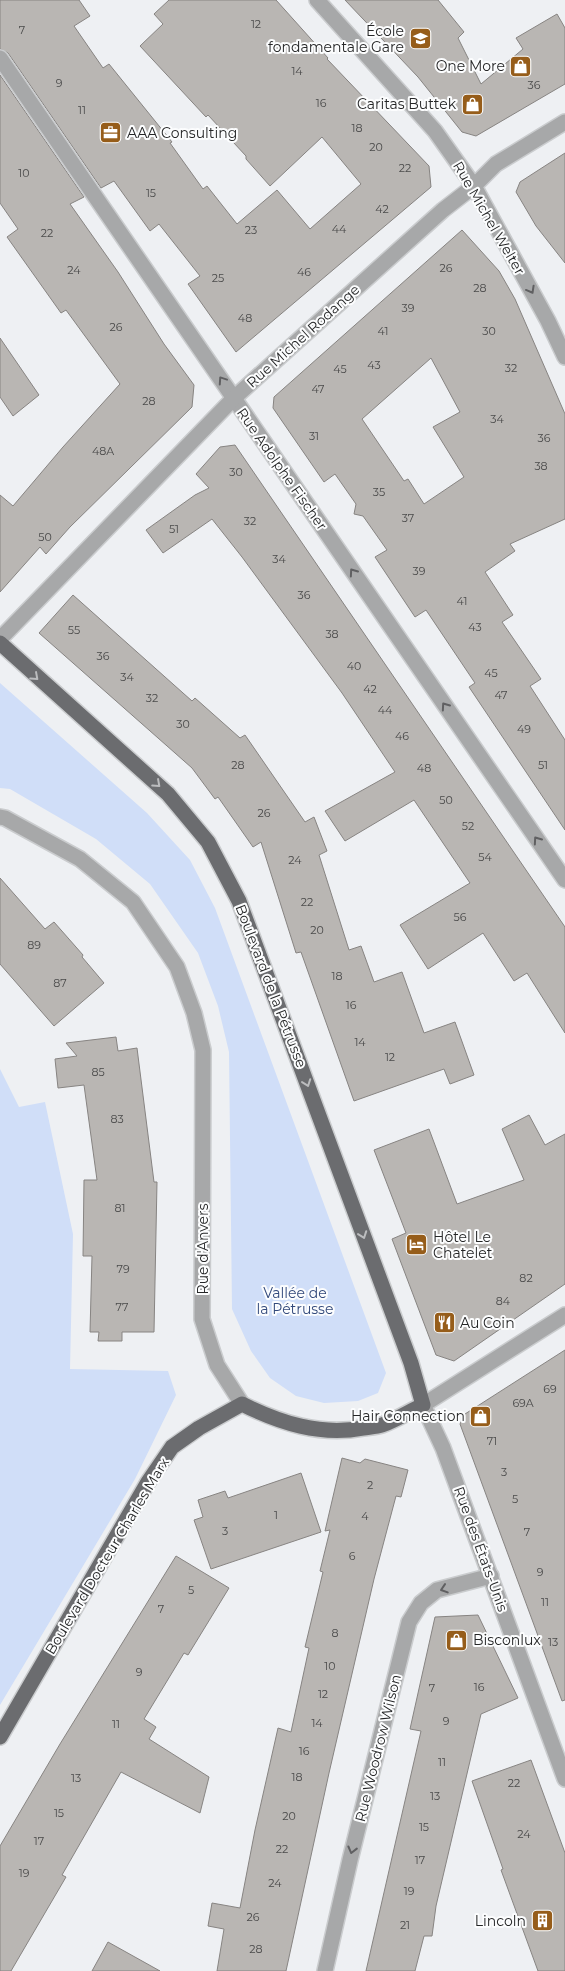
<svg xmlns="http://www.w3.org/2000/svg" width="565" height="1971" font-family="Montserrat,sans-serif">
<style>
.green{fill:#d0def8}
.building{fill:#b9b6b3;stroke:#878482;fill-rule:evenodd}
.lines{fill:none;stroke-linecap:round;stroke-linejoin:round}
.minor-casing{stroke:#caccce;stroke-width:18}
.major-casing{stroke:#caccce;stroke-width:18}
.minor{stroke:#a7a8a9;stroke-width:15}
.major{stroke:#6b6c6f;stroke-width:15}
.oneway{stroke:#606062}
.oneway2{stroke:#bbbcbe}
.labels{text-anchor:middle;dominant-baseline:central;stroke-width:4;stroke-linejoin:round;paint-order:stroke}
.number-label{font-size:11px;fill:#4a4a4a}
.poi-label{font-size:14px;fill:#252627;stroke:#fcfdfe;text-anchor:end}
.street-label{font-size:14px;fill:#252627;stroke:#fcfdfe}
.park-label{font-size:14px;fill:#32497b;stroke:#fcfdfe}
</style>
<rect width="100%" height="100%" fill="#eef0f3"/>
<!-- green -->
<g class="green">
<path d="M 0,683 L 147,813 L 190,860 L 215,908 L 386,1373 L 378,1393 L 358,1401 L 324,1403 L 296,1396 L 270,1378 L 251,1351 L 232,1309 L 229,1052 L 218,1006 L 198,953 L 150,884 L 96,839 L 10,789 L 0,788 Z"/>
<path d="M 0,1069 L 19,1107 L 45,1102 L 73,1234 L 70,1369 L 168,1371 L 176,1395 L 135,1479 L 0,1705 Z"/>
</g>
<!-- building -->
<g class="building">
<path d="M 0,0 L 79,0 L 90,16 L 74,26 L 103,68 L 109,64 L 172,142 L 170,143 L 203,189 L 207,186 L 237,224 L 277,190 L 310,229 L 361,184 L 322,137 L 270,186 L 246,159 L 246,156 L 208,115 L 206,117 L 140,46 L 163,24 L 154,14 L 169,0 L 276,0 L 328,58 L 327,59 L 429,166 L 431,187 L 236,352 L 188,284 L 200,276 L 159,224 L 150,231 L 114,181 L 101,188 L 8,53 L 0,49 Z"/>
<path d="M 345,0 L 438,0 L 464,32 L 458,38 L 481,84 L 523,49 L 516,38 L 557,14 L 565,28 L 565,84 L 476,136 L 462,132 L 418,77 Z"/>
<path d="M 0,75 L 84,197 L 70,204 L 118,272 L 164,344 L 194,385 L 192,407 L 70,527 L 46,554 L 40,547 L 0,592 L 0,495 L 13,506 L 63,447 L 120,384 L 66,310 L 61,313 L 7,237 L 18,229 L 0,203 Z"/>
<path d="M 565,153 L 565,263 L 536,226 L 516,192 L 520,182 Z"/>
<path d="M 462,230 L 499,271 L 515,299 L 565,414 L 565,519 L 510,544 L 515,551 L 485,572 L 513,615 L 502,622 L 541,679 L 530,686 L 565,740 L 565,830 L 469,687 L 475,683 L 426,610 L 415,617 L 375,557 L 387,550 L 363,516 L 354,514 L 356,504 L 335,474 L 324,482 L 273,408 L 274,397 ZM 431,358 L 460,412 L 433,427 L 464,477 L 424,504 L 408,479 L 404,481 L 362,419 Z"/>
<path d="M 0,338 L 39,395 L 13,416 L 0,397 Z"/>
<path d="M 235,445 L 565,927 L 565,1033 L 527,973 L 514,981 L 483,933 L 428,969 L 400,925 L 470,883 L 414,800 L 345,841 L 325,811 L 395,772 L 342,693 L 242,557 L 212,519 L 163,553 L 146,530 L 195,495 L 209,488 L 196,474 L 220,447 Z"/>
<path d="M 73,595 L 192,701 L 195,698 L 240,738 L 245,735 L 305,822 L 314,817 L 327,851 L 319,855 L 349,950 L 361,946 L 374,982 L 402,972 L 424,1033 L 455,1022 L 474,1075 L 450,1084 L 444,1069 L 354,1101 L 301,952 L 296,953 L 261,842 L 253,847 L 218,797 L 215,799 L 192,768 L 39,633 Z"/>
<path d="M 0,878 L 45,929 L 54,922 L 83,955 L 82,957 L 104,983 L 54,1026 L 0,964 Z"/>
<path d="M 116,1037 L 118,1051 L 137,1048 L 154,1182 L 157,1182 L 154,1332 L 122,1332 L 122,1341 L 98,1341 L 99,1332 L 90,1332 L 92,1256 L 83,1256 L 84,1180 L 97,1180 L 84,1085 L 58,1088 L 55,1059 L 77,1056 L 66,1043 Z"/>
<path d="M 529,1115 L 545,1145 L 565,1134 L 565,1284 L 454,1361 L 436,1355 L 392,1239 L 406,1233 L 374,1150 L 429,1129 L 457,1204 L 524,1180 L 502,1129 Z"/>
<path d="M 565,1350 L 565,1700 L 562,1701 L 460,1424 L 465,1414 Z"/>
<path d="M 342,1458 L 360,1463 L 365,1459 L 408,1470 L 401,1497 L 396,1496 L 374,1579 L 329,1773 L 286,1971 L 217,1971 L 224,1929 L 208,1926 L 212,1903 L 240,1908 L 255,1830 L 278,1728 L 291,1732 L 309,1648 L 305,1647 L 323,1572 L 320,1571 L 330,1530 L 325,1531 Z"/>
<path d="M 301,1473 L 321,1532 L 211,1569 L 194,1520 L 203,1517 L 198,1500 L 225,1491 L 228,1498 Z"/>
<path d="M 176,1556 L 229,1588 L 188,1655 L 184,1653 L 144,1719 L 156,1727 L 149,1739 L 209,1777 L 200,1813 L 121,1772 L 62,1875 L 66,1877 L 11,1971 L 0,1971 L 0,1846 L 60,1744 Z"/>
<path d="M 478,1615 L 518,1698 L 481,1714 L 436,1906 L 432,1936 L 424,1936 L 415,1971 L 366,1971 L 421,1731 L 410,1729 L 435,1617 Z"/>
<path d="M 531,1760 L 565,1853 L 565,1971 L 538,1971 L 501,1870 L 503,1869 L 472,1781 Z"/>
<path d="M 108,1942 L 160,1971 L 92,1971 Z"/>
</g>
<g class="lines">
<defs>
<g id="minor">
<path d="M 317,0 L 435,131 L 474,186 L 548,321 L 565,357"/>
<path d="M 0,58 L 565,880"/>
<path d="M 0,639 L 234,398 L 443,210 L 474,186 L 496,164 L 565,122"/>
<path d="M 0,817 L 5,818 L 80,859 L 133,902 L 177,967 L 194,1013 L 203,1050 L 202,1319 L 217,1365 L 242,1404"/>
<path d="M 565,1315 L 423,1405 L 443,1448 L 565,1779"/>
<path d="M 325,1971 L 350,1860 L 409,1622 L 421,1603 L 437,1590 L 491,1576"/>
</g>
<path id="major" d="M 0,643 L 168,794 L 208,842 L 239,901 L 411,1363 L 423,1405 C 410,1411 396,1420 382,1425 C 376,1427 369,1427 363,1428 C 320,1436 280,1423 242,1404 L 199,1428 L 172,1447 L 148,1482 L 0,1737"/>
</defs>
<!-- minor casing -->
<use href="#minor" class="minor-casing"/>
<!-- major casing -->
<use href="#major" class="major-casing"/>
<!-- minor -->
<use href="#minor" class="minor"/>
<!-- major -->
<use href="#major" class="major"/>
</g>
<!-- one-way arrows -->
<defs><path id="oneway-chevron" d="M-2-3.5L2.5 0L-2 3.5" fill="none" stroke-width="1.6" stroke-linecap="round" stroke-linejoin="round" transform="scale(1.25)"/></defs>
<g class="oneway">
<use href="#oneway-chevron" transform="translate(531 290) rotate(61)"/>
<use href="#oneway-chevron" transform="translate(222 380) rotate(-124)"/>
<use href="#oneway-chevron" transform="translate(353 572) rotate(-125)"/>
<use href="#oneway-chevron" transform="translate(445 706) rotate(-125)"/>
<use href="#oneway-chevron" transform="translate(537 840) rotate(-125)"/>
<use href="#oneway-chevron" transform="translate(444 1589) rotate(162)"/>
<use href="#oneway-chevron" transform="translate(352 1850) rotate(104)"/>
</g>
<g class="oneway2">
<use href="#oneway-chevron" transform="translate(35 677) rotate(42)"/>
<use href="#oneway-chevron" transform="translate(157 784) rotate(42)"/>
<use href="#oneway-chevron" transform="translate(307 1083) rotate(70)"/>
<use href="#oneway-chevron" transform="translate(363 1235) rotate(70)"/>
</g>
<!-- icons -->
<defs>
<symbol id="school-square" viewBox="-11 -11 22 22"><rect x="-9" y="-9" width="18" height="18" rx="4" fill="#965d1a" stroke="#fcfdfe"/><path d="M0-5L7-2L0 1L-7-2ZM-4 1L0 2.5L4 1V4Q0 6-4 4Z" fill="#fff"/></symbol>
<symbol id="shop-square" viewBox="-11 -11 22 22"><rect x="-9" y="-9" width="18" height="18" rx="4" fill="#965d1a" stroke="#fcfdfe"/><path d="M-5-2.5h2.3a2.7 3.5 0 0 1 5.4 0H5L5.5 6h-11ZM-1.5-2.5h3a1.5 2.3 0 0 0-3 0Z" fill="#fff"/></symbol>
<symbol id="office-square" viewBox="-11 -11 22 22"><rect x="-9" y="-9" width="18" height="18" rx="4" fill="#965d1a" stroke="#fcfdfe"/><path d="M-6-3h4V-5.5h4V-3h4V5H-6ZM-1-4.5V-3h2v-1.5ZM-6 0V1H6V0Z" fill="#fff"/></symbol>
<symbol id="hotel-square" viewBox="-11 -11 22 22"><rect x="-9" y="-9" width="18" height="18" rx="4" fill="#965d1a" stroke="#fcfdfe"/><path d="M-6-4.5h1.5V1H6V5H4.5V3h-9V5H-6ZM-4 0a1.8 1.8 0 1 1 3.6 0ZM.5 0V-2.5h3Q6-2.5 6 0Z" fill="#fff"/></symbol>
<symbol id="restaurant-square" viewBox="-11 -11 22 22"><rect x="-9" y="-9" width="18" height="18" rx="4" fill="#965d1a" stroke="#fcfdfe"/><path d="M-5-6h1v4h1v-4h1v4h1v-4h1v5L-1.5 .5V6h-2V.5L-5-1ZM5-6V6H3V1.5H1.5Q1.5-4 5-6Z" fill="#fff"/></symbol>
<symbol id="building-square" viewBox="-11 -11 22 22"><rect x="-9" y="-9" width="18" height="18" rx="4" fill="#965d1a" stroke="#fcfdfe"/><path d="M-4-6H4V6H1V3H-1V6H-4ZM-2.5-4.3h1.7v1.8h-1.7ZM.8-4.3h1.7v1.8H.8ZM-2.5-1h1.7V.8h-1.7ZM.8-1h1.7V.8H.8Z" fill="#fff"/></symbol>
</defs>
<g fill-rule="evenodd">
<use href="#school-square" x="408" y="26" width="25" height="25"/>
<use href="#shop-square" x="508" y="54" width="25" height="25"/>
<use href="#shop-square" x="460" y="92" width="25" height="25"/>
<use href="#office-square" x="98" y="120" width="25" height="25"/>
<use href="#hotel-square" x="404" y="1232" width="25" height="25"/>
<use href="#restaurant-square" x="432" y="1310" width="25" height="25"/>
<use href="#shop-square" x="468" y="1404" width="25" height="25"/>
<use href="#shop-square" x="444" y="1628" width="25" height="25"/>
<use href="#building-square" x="530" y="1908" width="25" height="25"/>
</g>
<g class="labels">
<!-- number labels -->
<g class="number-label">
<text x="256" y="24">12</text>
<text x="22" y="30">7</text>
<text x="297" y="71">14</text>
<text x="59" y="83">9</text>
<text x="534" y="85">36</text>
<text x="321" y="103">16</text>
<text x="82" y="110">11</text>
<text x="357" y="128">18</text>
<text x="376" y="147">20</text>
<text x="405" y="168">22</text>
<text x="24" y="173">10</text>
<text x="151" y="193">15</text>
<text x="382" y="209">42</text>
<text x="339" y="229">44</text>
<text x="251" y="230">23</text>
<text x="47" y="233">22</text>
<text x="446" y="268">26</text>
<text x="74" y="270">24</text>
<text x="304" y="272">46</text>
<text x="218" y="278">25</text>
<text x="480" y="288">28</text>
<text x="408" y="308">39</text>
<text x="245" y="318">48</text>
<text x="116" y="327">26</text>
<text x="383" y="331">41</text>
<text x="489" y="331">30</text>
<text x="374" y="365">43</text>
<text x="511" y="368">32</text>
<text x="340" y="369">45</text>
<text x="318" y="389">47</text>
<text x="149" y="401">28</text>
<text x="497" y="419">34</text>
<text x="314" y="436">31</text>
<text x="544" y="438">36</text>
<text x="103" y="451">48A</text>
<text x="541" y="466">38</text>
<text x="236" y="472">30</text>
<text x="379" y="492">35</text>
<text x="408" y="518">37</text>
<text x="250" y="521">32</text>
<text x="174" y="529">51</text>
<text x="45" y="537">50</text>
<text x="279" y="559">34</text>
<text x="419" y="571">39</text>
<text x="304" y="595">36</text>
<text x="462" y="601">41</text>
<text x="475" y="627">43</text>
<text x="74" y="630">55</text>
<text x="332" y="634">38</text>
<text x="103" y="656">36</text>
<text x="354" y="666">40</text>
<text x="491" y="673">45</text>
<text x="127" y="677">34</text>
<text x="370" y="689">42</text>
<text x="501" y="695">47</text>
<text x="152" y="698">32</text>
<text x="385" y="710">44</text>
<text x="183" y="724">30</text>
<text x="524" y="729">49</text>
<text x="402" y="736">46</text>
<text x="238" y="765">28</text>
<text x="543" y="765">51</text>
<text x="424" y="768">48</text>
<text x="446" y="800">50</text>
<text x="264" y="813">26</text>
<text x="468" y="826">52</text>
<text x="485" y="857">54</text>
<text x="295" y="860">24</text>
<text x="307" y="902">22</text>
<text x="460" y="917">56</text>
<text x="317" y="930">20</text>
<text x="34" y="945">89</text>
<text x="337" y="976">18</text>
<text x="60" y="983">87</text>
<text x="351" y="1005">16</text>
<text x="360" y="1042">14</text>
<text x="390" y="1057">12</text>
<text x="98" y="1072">85</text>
<text x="117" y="1119">83</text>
<text x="120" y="1208">81</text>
<text x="123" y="1269">79</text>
<text x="526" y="1278">82</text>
<text x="503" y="1301">84</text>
<text x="122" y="1307">77</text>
<text x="550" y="1389">69</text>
<text x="523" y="1403">69A</text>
<text x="492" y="1441">71</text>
<text x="504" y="1472">3</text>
<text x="370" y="1485">2</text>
<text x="515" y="1499">5</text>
<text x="276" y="1515">1</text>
<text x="365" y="1516">4</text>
<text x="225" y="1531">3</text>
<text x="527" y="1532">7</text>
<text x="352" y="1556">6</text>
<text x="540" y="1572">9</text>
<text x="191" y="1590">5</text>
<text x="545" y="1602">11</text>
<text x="161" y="1609">7</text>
<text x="335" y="1633">8</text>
<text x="553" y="1642">13</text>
<text x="330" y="1666">10</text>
<text x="139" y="1672">9</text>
<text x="479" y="1687">16</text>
<text x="432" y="1688">7</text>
<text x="323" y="1694">12</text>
<text x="446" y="1721">9</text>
<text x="317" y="1723">14</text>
<text x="116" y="1724">11</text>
<text x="304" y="1751">16</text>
<text x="442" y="1762">11</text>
<text x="297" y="1777">18</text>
<text x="76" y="1778">13</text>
<text x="514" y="1783">22</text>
<text x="435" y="1796">13</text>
<text x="59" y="1813">15</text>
<text x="289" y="1816">20</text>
<text x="424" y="1827">15</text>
<text x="524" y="1834">24</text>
<text x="39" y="1841">17</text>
<text x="282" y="1849">22</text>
<text x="420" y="1860">17</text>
<text x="24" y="1873">19</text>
<text x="275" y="1883">24</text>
<text x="409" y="1891">19</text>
<text x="253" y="1917">26</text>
<text x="405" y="1925">21</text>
<text x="256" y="1949">28</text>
</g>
<!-- poi labels -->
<g class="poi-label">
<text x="404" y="31">École<tspan x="404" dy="16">fondamentale Gare</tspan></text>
<text x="505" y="66">One More</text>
<text x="456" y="104">Caritas Buttek</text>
<text x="127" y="133" text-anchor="start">AAA Consulting</text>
<text x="433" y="1237" text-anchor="start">Hôtel Le<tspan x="433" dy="16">Chatelet</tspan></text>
<text x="460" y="1323" text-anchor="start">Au Coin</text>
<text x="465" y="1416">Hair Connection</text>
<text x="473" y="1640" text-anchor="start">Bisconlux</text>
<text x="526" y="1921">Lincoln</text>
</g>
<!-- street labels -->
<g class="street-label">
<text transform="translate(489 218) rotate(60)">Rue Michel Welter</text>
<text transform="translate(303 336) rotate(-42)">Rue Michel Rodange</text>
<text transform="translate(282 469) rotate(55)">Rue Adolphe Fischer</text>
<text transform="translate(271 986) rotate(69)">Boulevard de la Pétrusse</text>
<text transform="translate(203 1249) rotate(-90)">Rue d'Anvers</text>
<text transform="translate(481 1549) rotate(70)">Rue des États-Unis</text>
<text transform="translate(107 1556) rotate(-59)">Boulevard Docteur Charles Marx</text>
<text transform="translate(378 1748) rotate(-76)">Rue Woodrow Wilson</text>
</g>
<!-- park labels -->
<g class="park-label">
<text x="295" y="1293">Vallée de<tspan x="295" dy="16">la Pétrusse</tspan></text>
</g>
</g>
</svg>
